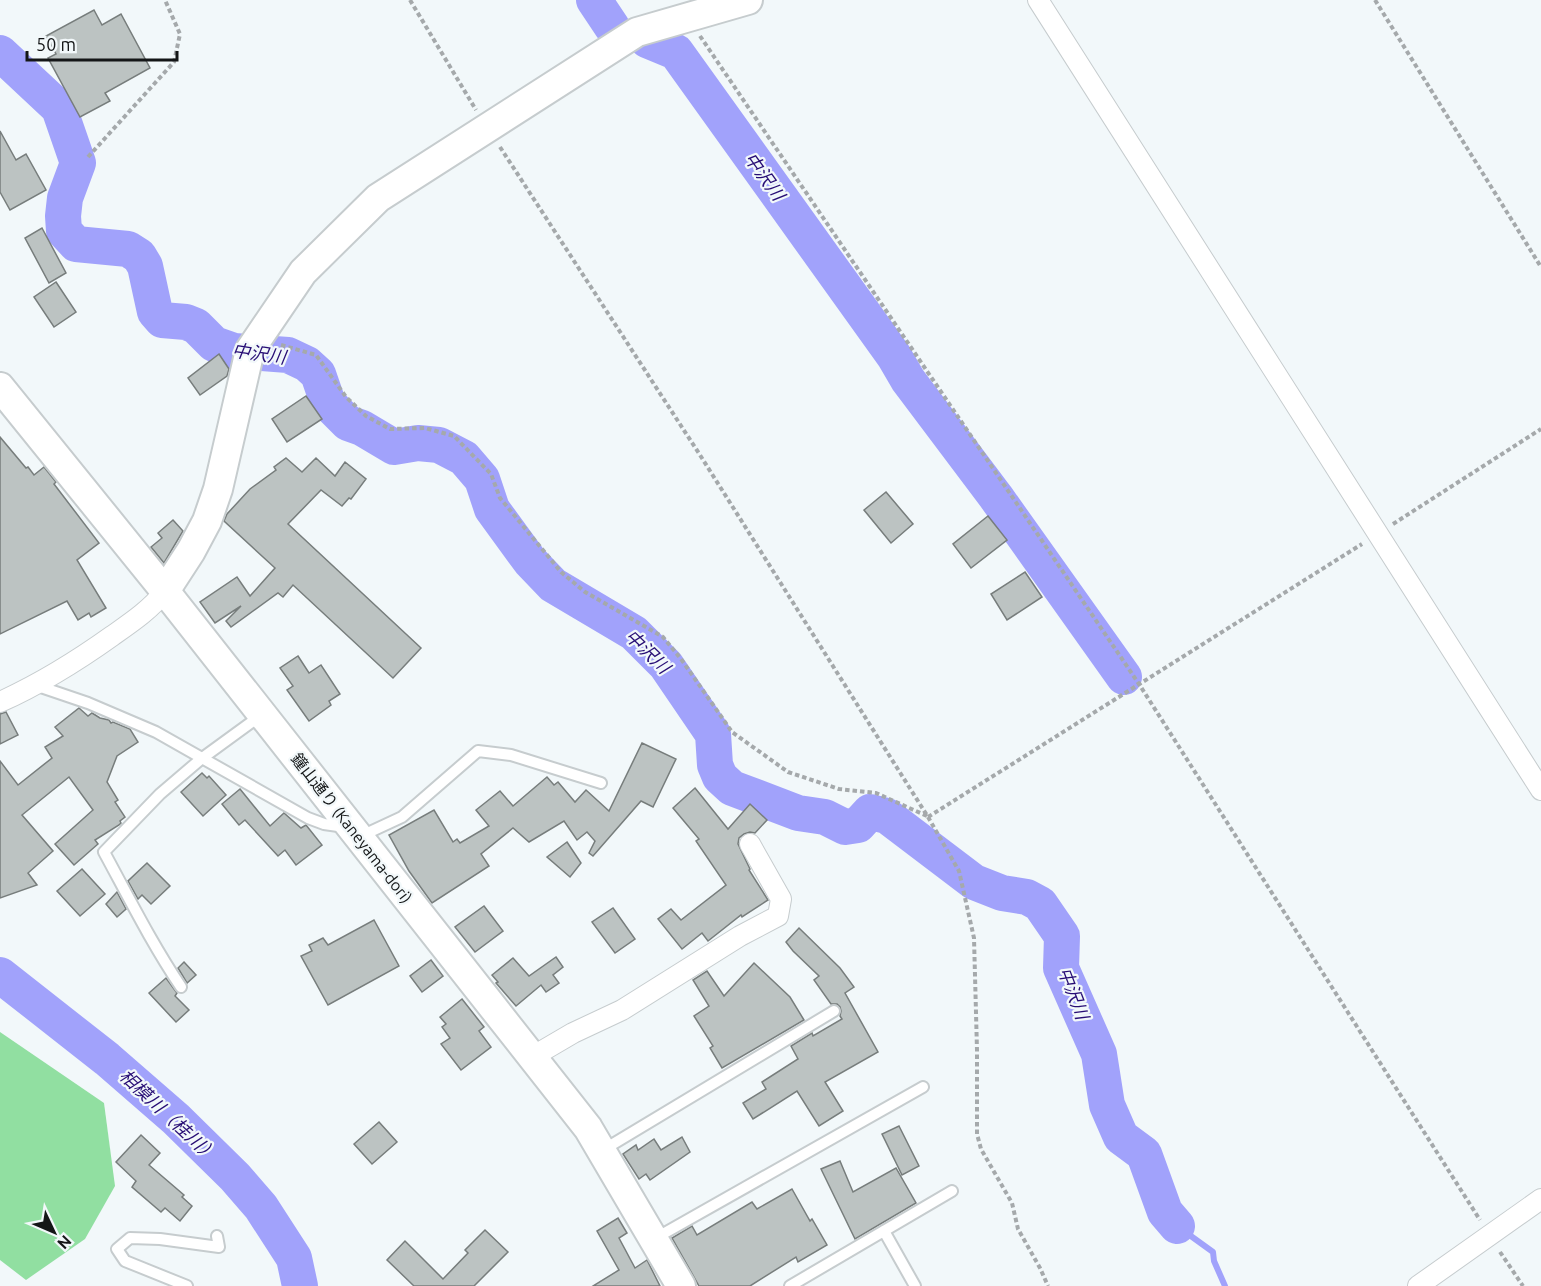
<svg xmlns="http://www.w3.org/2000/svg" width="1541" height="1286" font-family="Ubuntu,'Noto Sans JP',sans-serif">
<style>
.green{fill:#91dfa1}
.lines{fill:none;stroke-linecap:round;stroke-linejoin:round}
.stream{stroke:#a1a2fb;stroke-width:6}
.river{stroke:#a1a2fb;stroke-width:36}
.building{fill:#bcc3c2;stroke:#777d7c;stroke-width:1.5}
.lane-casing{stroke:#c6ccce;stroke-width:14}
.street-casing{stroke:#c6ccce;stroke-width:22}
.secondary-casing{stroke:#c6ccce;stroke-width:32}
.path{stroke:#a5a9ab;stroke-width:4;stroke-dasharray:4.5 3;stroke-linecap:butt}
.lane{stroke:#fff;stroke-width:10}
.street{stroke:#fff;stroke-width:20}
.secondary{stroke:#fff;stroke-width:28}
.labels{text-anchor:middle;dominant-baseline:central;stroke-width:4.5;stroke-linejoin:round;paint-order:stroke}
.street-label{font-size:16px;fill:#141617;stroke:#f2f8fa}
.water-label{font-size:18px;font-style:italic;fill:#270d75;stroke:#f2f8fa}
</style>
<rect width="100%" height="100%" fill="#f2f8fa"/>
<!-- green -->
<path class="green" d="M 0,1032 L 104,1103 L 115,1186 L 85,1239 L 26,1280 L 0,1260 Z"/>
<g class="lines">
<!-- stream -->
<path class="stream" d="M 1177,1226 L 1213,1252 L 1214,1261 L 1225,1286"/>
<!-- river -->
<g class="river">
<path d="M 594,0 L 612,27"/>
<path d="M 647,40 L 676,52 L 894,356 L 908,380 L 996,497 L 1124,677"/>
<path d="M 0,53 L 59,108 L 78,163 L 65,198 L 63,216 L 64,231 L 76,244 L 128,249 L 139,256 L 145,266 L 155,312 L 162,320 L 186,322 L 196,326 L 214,344 L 234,351 L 288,355 L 307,364 L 318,374 L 328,403 L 348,423 L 362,428 L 394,447 L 418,443 L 439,445 L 464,458 L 482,479 L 492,509 L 530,561 L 553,585 L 634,633 L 666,665 L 713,734 L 715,765 L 720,777 L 732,788 L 798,813 L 825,817 L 845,827 L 858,825 L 870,812 L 887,816 L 974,882 L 1002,893 L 1027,897 L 1040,904 L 1062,936 L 1061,968 L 1099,1054 L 1107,1105 L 1121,1137 L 1144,1154 L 1165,1212 L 1177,1226"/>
<path d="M 0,975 L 107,1059 L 176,1119 L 235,1177 L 261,1207 L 294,1258 L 300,1286"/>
</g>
</g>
<!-- building -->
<g class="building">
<path d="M 94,10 L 102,25 L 121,14 L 150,68 L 105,93 L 110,101 L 80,117 L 48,58 L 56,54 L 46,36 Z"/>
<path d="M 0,131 L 16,160 L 26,154 L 46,190 L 10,210 L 0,192 Z"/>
<path d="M 42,228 L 66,273 L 49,283 L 25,238 Z"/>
<path d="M 56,282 L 76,312 L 54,327 L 34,297 Z"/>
<path d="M 219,354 L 229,369 L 227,376 L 200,395 L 188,378 Z"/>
<path d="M 306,396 L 322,419 L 287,442 L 272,419 Z"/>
<path d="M 0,437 L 26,468 L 28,467 L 34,475 L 44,467 L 56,482 L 54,484 L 99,543 L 77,560 L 106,608 L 91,617 L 89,613 L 78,620 L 67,601 L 0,634 Z"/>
<path d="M 286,458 L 302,472 L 316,458 L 335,476 L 345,462 L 366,479 L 351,499 L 349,498 L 342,506 L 321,490 L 288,524 L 421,648 L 393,678 L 293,585 L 283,597 L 278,593 L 231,627 L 226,621 L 241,606 L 215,623 L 200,602 L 237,577 L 250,596 L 275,568 L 224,521 L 227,514 L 250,489 L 276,470 L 274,467 Z"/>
<path d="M 886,492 L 913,524 L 891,543 L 864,510 Z"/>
<path d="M 988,516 L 1007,540 L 971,568 L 953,544 Z"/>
<path d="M 173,520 L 183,531 L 164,563 L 151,547 L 162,538 L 158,533 Z"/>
<path d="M 1025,572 L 1042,597 L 1007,620 L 991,594 Z"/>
<path d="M 298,656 L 309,673 L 321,665 L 340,694 L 329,701 L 331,705 L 309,721 L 287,690 L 293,686 L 280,668 Z"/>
<path d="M 79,708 L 88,716 L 92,713 L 100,718 L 109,720 L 111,723 L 113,722 L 130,729 L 138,742 L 117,756 L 107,782 L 118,800 L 115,802 L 125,817 L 120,821 L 121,823 L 119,825 L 95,840 L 98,844 L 74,865 L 55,844 L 93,810 L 69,777 L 22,815 L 53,851 L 28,873 L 37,885 L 0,898 L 0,761 L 18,785 L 52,758 L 45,747 L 63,736 L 55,727 Z"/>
<path d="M 6,712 L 18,735 L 0,744 L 0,714 Z"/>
<path d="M 642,743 L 676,759 L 653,807 L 641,801 L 593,856 L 589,853 L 595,841 L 587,832 L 577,840 L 564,821 L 529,842 L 513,828 L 481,854 L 489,866 L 432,903 L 409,871 L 389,835 L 434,810 L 453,842 L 457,839 L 460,843 L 489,826 L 476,810 L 500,791 L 513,806 L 547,777 L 554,785 L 558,782 L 575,802 L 586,790 L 609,811 Z"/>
<path d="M 202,773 L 207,778 L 209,776 L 226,795 L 203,816 L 181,792 Z"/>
<path d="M 695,788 L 728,829 L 750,804 L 767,820 L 755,833 L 750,832 L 744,834 L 739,838 L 738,844 L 750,869 L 749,870 L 768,900 L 742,917 L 741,915 L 708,941 L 702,933 L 682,949 L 658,919 L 671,909 L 681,920 L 726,885 L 696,841 L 699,839 L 673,808 Z"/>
<path d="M 240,789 L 270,826 L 284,813 L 301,828 L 306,825 L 322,845 L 296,865 L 285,850 L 278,856 L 245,820 L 239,825 L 222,804 Z"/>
<path d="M 567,842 L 581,863 L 570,877 L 547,857 Z"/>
<path d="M 147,863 L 170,886 L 151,904 L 142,895 L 138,899 L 128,881 Z"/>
<path d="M 82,869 L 105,894 L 80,916 L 57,891 Z"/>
<path d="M 117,892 L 126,909 L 117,917 L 106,904 Z"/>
<path d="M 484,906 L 503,931 L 475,952 L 455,927 Z"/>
<path d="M 613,908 L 635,939 L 615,953 L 592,922 Z"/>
<path d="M 374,920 L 399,966 L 328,1005 L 301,956 L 312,951 L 309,945 L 323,938 L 328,945 Z"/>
<path d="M 799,928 L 840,968 L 854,987 L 845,993 L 878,1052 L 825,1082 L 843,1111 L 819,1126 L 797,1091 L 753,1119 L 743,1103 L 766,1089 L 762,1082 L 798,1059 L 791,1046 L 812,1033 L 813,1036 L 842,1019 L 840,1016 L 841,1011 L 840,1007 L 837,1004 L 831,1004 L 814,980 L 819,976 L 793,951 L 786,942 Z"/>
<path d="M 556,957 L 563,967 L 553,975 L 559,983 L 546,992 L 541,985 L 516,1006 L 496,983 L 498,982 L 492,975 L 513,958 L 529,976 Z"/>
<path d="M 431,960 L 443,976 L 422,992 L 410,976 Z"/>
<path d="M 184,962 L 196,975 L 187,983 L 178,968 Z"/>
<path d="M 754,963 L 790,997 L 804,1020 L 722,1068 L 710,1048 L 713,1046 L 694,1016 L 709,1006 L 693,980 L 707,971 L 724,996 Z"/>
<path d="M 166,978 L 177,993 L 175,996 L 189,1010 L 176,1022 L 149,993 Z"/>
<path d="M 462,999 L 484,1027 L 479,1031 L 491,1047 L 461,1070 L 441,1044 L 450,1038 L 442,1027 L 446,1024 L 440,1017 Z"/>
<path d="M 379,1122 L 397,1142 L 372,1164 L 354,1144 Z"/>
<path d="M 899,1126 L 919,1166 L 902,1175 L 882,1134 Z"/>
<path d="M 141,1135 L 160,1153 L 149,1165 L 184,1195 L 182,1197 L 192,1206 L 180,1221 L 165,1208 L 161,1212 L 132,1187 L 136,1181 L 116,1162 Z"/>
<path d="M 682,1137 L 690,1152 L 650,1180 L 646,1174 L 639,1179 L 623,1154 L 636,1145 L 638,1150 L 654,1139 L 661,1150 Z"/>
<path d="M 840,1161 L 853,1192 L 896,1168 L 916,1203 L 855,1239 L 821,1169 Z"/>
<path d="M 792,1189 L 810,1221 L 812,1219 L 827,1245 L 798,1262 L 796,1257 L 750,1286 L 699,1286 L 672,1238 L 692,1226 L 697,1235 L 752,1202 L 757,1209 Z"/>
<path d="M 618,1218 L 627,1233 L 619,1238 L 635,1268 L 647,1260 L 660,1286 L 593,1286 L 619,1270 L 597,1231 Z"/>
<path d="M 485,1230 L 508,1252 L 474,1286 L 414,1286 L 387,1260 L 405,1241 L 443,1279 L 468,1253 L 465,1250 Z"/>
</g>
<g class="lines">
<defs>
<g id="lane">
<path d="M 35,685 L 88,703 L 156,732 L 308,818 L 324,824 L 345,827"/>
<path d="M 359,837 L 402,817 L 478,751 L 511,755 L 601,783"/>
<path d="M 181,987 C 152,944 129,898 104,852 L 160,794 L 201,759 L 260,716"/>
<path d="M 603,1150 L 834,1011"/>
<path d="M 884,1231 L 915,1286"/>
<path d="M 654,1239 L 923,1087"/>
<path d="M 187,1286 L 125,1261 L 117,1249 L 130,1238 L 160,1239 L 219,1247 L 217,1236"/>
<path d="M 790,1286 L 952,1191"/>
</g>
<g id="street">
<path d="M 1038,0 L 1541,790"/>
<path d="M 0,702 C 40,684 77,661 112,636 C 132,622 150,610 165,591"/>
<path d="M 532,1057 L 573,1033 L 622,1010 L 740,936 L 778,916 L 781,899 L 750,844"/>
<path d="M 1418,1286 L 1541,1199"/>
</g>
<g id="secondary">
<path d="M 0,387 L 165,591 L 588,1128 L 681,1286"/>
<path d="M 165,591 L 191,551 L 207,521 L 218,489 L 250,350 L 303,272 L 378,198 L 637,32 L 748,0"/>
</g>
</defs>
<!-- lane casing -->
<use href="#lane" class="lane-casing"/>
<!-- street casing -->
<use href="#street" class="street-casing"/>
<!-- secondary casing -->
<use href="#secondary" class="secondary-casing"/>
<!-- path -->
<g class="path">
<path d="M 410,0 L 476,110"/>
<path d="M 1375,0 L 1541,267"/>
<path d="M 700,36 L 1139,684 L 1480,1220"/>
<path d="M 500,147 L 700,455 L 928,817 L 959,871 L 974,938 L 977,1050 L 977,1134 L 981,1149 L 1012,1203 L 1018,1229 L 1040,1268 L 1048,1286"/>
<path d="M 88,157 L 174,62 L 180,34 L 165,0"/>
<path d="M 281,345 L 316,355 L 346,397 L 366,416 L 390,429 L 425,428 L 454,436 L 491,474 L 500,498 L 561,572 L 585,592 L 663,637 L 681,659 L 732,732 L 788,772 L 839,789 L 876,793 L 927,816"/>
<path d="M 1393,524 L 1541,429"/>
<path d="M 928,817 L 1362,544"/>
<path d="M 1500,1252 L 1523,1286"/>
</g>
<!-- lane -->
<use href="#lane" class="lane"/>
<!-- street -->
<use href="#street" class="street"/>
<!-- secondary -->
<use href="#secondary" class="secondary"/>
</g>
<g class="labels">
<!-- street labels -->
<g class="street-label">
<text transform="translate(352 828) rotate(52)">鐘山通り (Kaneyama-dori)</text>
</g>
<!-- water labels -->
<g class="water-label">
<text transform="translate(765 176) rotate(54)">中沢川</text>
<text transform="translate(259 353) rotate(8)">中沢川</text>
<text transform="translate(648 651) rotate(44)">中沢川</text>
<text transform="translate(1074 993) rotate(69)">中沢川</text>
<text transform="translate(169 1115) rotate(43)">相模川（桂川）</text>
</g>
</g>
<!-- north arrow -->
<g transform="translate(54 1232) rotate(134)" stroke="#f2f8fa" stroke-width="4.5" paint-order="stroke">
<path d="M0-4.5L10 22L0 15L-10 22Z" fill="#141617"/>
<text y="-9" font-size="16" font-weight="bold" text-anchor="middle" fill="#141617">N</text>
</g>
<!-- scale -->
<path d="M27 51v9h150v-9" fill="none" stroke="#141617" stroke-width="3"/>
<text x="36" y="51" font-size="18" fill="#141617" stroke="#f2f8fa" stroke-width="4.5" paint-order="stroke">50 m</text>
</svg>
